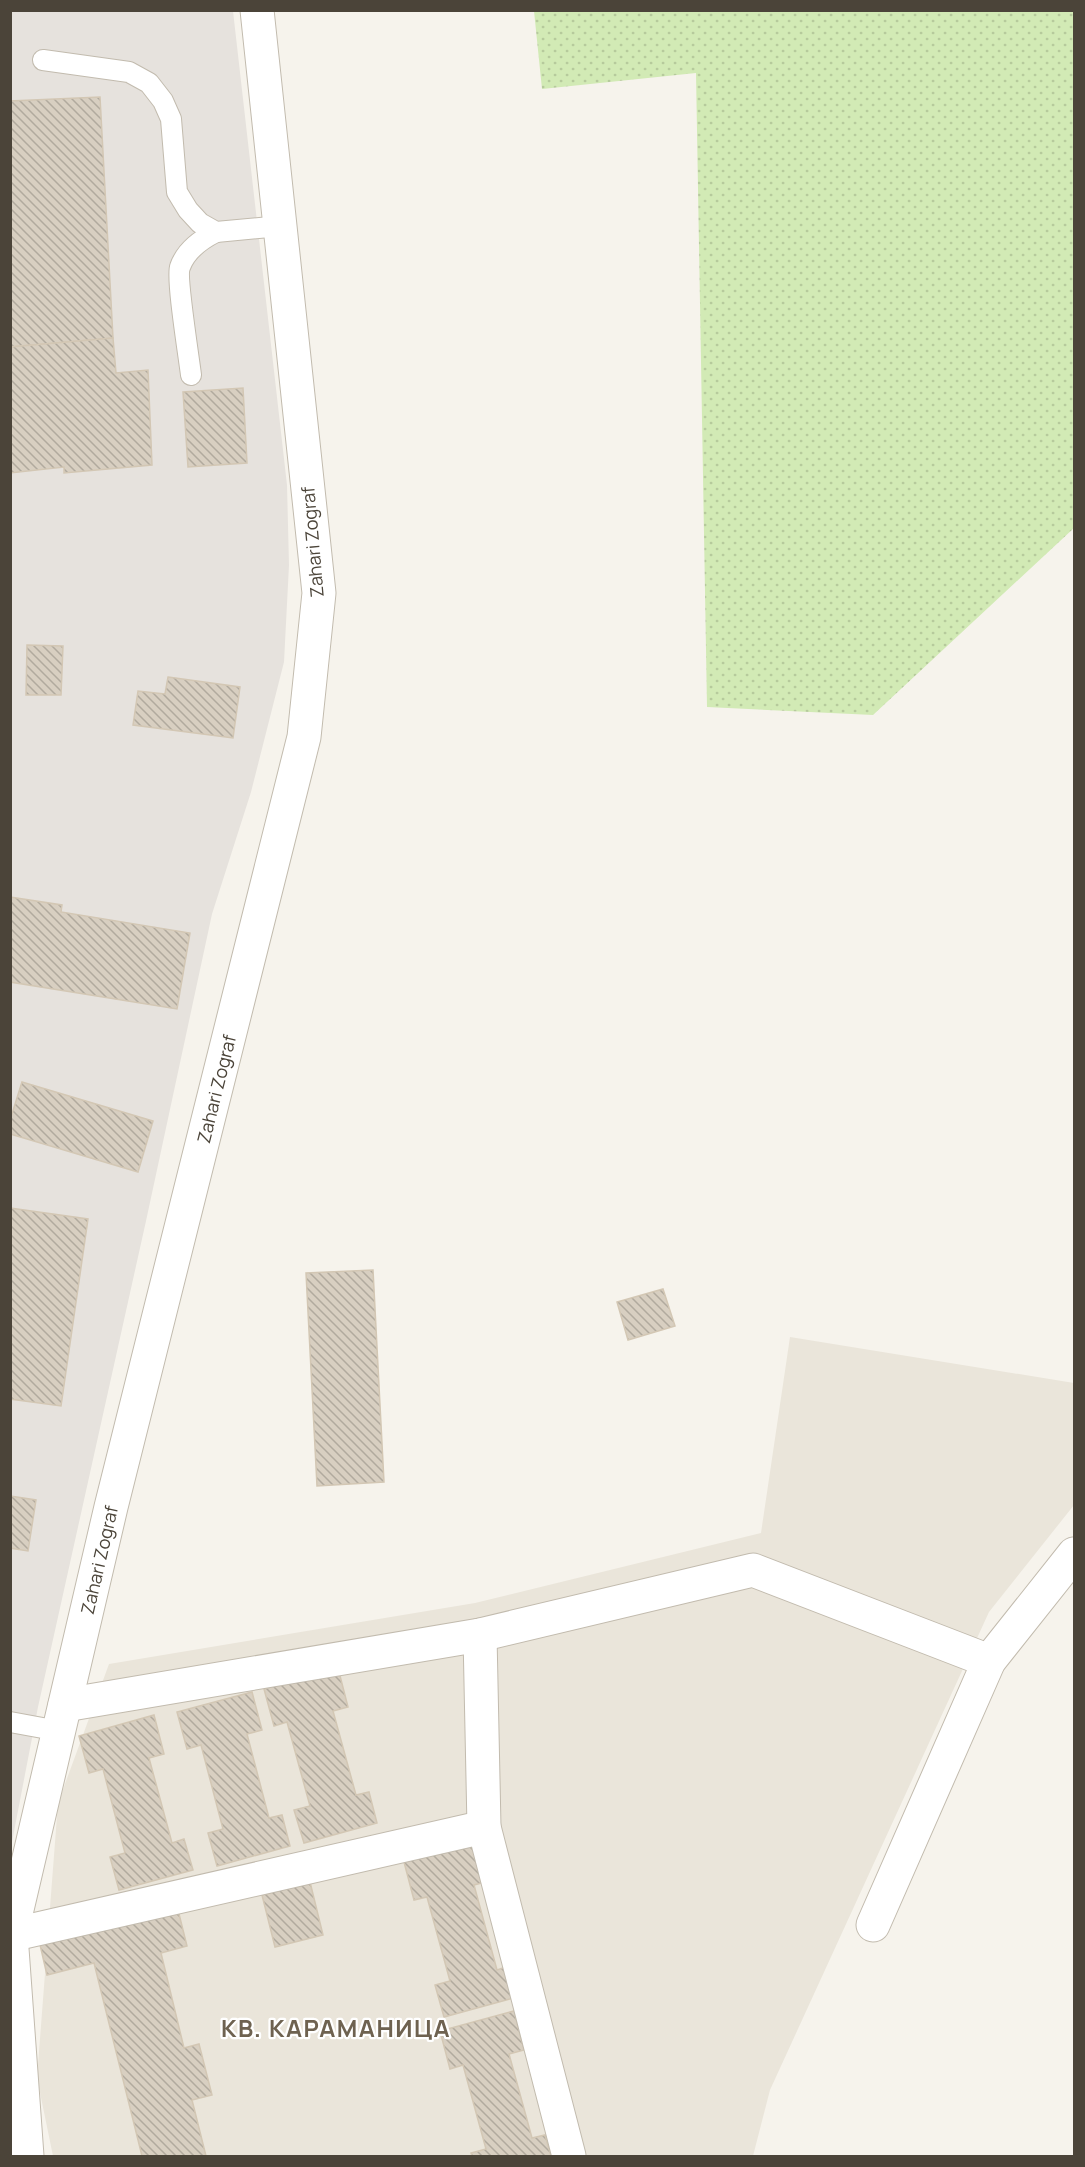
<svg xmlns="http://www.w3.org/2000/svg" width="1085" height="2167" font-family="Manrope,sans-serif">
<style>
.residential{fill:#eae5da}
.industrial{fill:#e6e2dd}
.grass{fill:url(#grass-dots)}
.building{fill:url(#building-back-hatch);stroke:#d3c7b4;stroke-width:1.5}
.lines{fill:none;stroke-linecap:round;stroke-linejoin:round}
.service-casing{stroke:#c2bbae;stroke-width:22}
.minor-casing{stroke:#c2bbae;stroke-width:35}
.service{stroke:#fff;stroke-width:20}
.minor{stroke:#fff;stroke-width:33}
.labels{text-anchor:middle;dominant-baseline:central;stroke-width:4.5;stroke-linejoin:round;paint-order:stroke}
.street-label{font-size:18px;fill:#4b4439;stroke:#fff}
.district-label{font-size:24px;font-weight:bold;letter-spacing:1.5px;fill:#6e6250;stroke:#fff}
</style>
<defs>
<pattern id="grass-dots" width="8" height="8" patternUnits="userSpaceOnUse" patternTransform="scale(1.5)"><rect width="8" height="8" fill="#d2eab5"/><path d="M2 2h.1M6 6h.1" fill="none" stroke="#b6ca9c" stroke-width="1.8" stroke-linecap="round"/></pattern>
<pattern id="building-back-hatch" width="6" height="6" patternUnits="userSpaceOnUse" patternTransform="scale(1.5)"><rect width="6" height="6" fill="#d8cfc1"/><path d="M-1 5l2 2M0 0l6 6M5-1l2 2" fill="none" stroke="#b1aa9e"/></pattern>
</defs>
<rect width="100%" height="100%" fill="#f6f3ec"/>
<!-- residential -->
<path class="residential" d="M 790,1337 L 1074,1383 L 1074,1505 L 989,1612 L 770,2090 L 753,2156 L 53,2156 L 37,2078 L 58,1803 L 109,1664 L 475,1603 L 761,1533 Z"/>
<!-- industrial -->
<path class="industrial" d="M 11,11 L 233,11 L 287,485 L 289,565 L 284,662 L 251,792 L 212,914 L 146,1221 L 38,1707 L 11,1847 Z"/>
<!-- grass -->
<path class="grass" d="M 534,11 L 1074,11 L 1074,528 L 873,715 L 707,707 L 696,73 L 542,89 Z"/>
<!-- building -->
<g class="building">
<path d="M 100,97 L 113,338 L 10,347 L 10,101 Z"/>
<path d="M 113,338 L 116,373 L 148,370 L 152,465 L 64,473 L 64,467 L 10,473 L 10,347 Z"/>
<path d="M 243,388 L 247,463 L 188,467 L 183,392 Z"/>
<path d="M 27,645 L 63,646 L 61,695 L 26,695 Z"/>
<path d="M 168,677 L 240,687 L 233,738 L 133,725 L 138,691 L 165,694 Z"/>
<path d="M 10,897 L 62,905 L 61,912 L 190,933 L 177,1009 L 10,982 Z"/>
<path d="M 22,1082 L 153,1121 L 138,1172 L 10,1134 L 10,1120 Z"/>
<path d="M 10,1208 L 88,1219 L 61,1406 L 10,1399 Z"/>
<path d="M 373,1270 L 384,1482 L 317,1486 L 306,1273 Z"/>
<path d="M 663,1289 L 675,1326 L 628,1340 L 617,1302 Z"/>
<path d="M 10,1496 L 36,1500 L 28,1551 L 10,1548 Z"/>
<path d="M 338,1668 L 348,1707 L 333,1711 L 356,1795 L 369,1792 L 377,1823 L 304,1843 L 294,1810 L 310,1806 L 287,1722 L 274,1726 L 264,1689 Z"/>
<path d="M 252,1692 L 262,1730 L 247,1734 L 269,1818 L 282,1815 L 290,1846 L 217,1866 L 208,1833 L 223,1829 L 201,1745 L 187,1749 L 177,1712 Z"/>
<path d="M 154,1715 L 164,1754 L 149,1758 L 172,1843 L 184,1839 L 193,1870 L 119,1890 L 110,1857 L 125,1853 L 103,1769 L 89,1773 L 79,1736 Z"/>
<path d="M 478,1842 L 489,1881 L 474,1885 L 497,1970 L 509,1966 L 517,1997 L 444,2017 L 435,1985 L 450,1981 L 427,1897 L 414,1900 L 404,1862 Z"/>
<path d="M 310,1882 L 323,1935 L 275,1947 L 262,1895 Z"/>
<path d="M 176,1902 L 187,1946 L 161,1953 L 184,2048 L 199,2044 L 212,2095 L 192,2100 L 206,2156 L 142,2156 L 94,1963 L 47,1975 L 38,1936 Z"/>
<path d="M 514,2011 L 524,2050 L 509,2054 L 532,2138 L 545,2135 L 551,2156 L 472,2156 L 471,2153 L 486,2149 L 463,2065 L 450,2069 L 440,2031 Z"/>
</g>
<g class="lines">
<defs>
<g id="service">
<path d="M 43,60 L 129,72 L 149,83 L 163,101 L 171,119 L 177,192 L 188,210 L 200,223 L 216,232 L 280,226"/>
<path d="M 191,375 C 189,358 176,277 180,267 C 186,250 200,240 216,232"/>
<path d="M 10,1722 L 59,1731"/>
</g>
<g id="minor">
<path d="M 480,1635 L 484,1827 L 569,2156"/>
<path d="M 65,1705 L 480,1635 L 753,1570 L 989,1661"/>
<path d="M 873,1925 L 989,1661 L 1074,1554"/>
<path d="M 11,1935 L 484,1827"/>
<path d="M 27,2156 L 11,1935 L 111,1507 L 304,737 L 319,593 L 257,10"/>
</g>
</defs>
<!-- service casing -->
<use href="#service" class="service-casing"/>
<!-- minor casing -->
<use href="#minor" class="minor-casing"/>
<!-- service -->
<use href="#service" class="service"/>
<!-- minor -->
<use href="#minor" class="minor"/>
</g>
<g class="labels">
<!-- street labels -->
<g class="street-label">
<text transform="translate(312 542) rotate(-95)">Zahari Zograf</text>
<text transform="translate(216 1089) rotate(-76)">Zahari Zograf</text>
<text transform="translate(99 1560) rotate(-77)">Zahari Zograf</text>
</g>
<!-- district labels -->
<g class="district-label">
<text x="336" y="2027">КВ. КАРАМАНИЦА</text>
</g>
</g>
<!-- border -->
<rect width="1085" height="2167" fill="none" stroke="#4b4439" stroke-width="24"/>
</svg>
